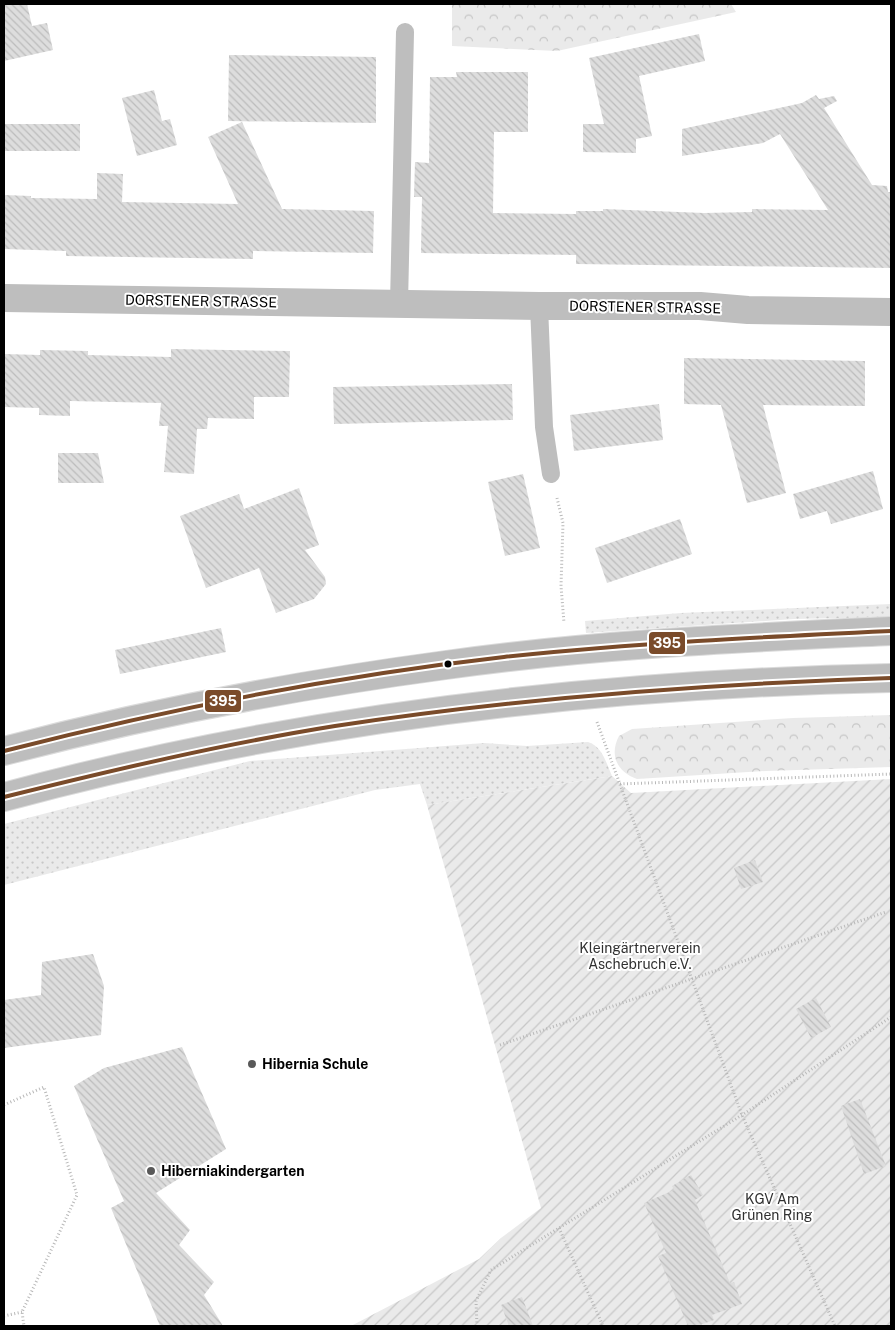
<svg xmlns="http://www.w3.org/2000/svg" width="895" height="1330" font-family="'Public Sans',sans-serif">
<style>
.grass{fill:url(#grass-dots)}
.forest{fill:url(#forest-crowns)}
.garden{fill:url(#garden-furrows)}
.building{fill:url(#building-back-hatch)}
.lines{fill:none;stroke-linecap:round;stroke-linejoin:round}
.primary-casing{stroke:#dbdbdb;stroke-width:30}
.path{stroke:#b8b8b8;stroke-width:3;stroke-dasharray:1 2.5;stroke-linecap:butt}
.service{stroke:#bebebe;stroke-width:18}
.minor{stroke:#bebebe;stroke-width:28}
.primary{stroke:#bdbdbd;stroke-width:28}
.bus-1-casing{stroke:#fff;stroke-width:8}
.bus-1{stroke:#7a4b2a;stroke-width:4}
.bus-dot{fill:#000;stroke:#fff;stroke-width:2}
.poi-dot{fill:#595959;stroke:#fff;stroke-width:2}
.labels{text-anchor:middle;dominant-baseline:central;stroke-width:4;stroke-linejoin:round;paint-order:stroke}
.street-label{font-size:14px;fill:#000;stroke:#fff}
.park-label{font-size:14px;fill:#303030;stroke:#fff}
.poi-label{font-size:14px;font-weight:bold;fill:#000;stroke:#fff;text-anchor:start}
.line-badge{stroke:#fff;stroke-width:2}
.badge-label{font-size:14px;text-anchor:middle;font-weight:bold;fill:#fff}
</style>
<defs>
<pattern id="grass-dots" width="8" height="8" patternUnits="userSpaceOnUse" patternTransform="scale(1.25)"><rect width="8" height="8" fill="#eaeaea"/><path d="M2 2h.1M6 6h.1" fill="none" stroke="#c7c7c7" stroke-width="1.8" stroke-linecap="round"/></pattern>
<pattern id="forest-crowns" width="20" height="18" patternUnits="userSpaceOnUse" patternTransform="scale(1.25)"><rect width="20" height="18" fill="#eaeaea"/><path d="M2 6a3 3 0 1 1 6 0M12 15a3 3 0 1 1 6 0" fill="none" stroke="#c7c7c7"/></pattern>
<pattern id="garden-furrows" width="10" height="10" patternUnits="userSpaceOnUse" patternTransform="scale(1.25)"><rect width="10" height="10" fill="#eaeaea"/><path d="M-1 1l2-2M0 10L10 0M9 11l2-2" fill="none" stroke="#c7c7c7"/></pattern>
<pattern id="building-back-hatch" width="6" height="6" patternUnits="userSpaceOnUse" patternTransform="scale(1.25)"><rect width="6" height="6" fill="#ddd"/><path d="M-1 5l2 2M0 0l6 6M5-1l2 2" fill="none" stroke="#bcbcbc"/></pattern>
</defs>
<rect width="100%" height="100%" fill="#fff"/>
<!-- grass -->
<g class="grass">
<path d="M 891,604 L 891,617 L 794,619 L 586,633 L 585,621 L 681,613 Z"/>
<path d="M 588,742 C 603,747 606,763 612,776 L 427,805 L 420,784 L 375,790 L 4,885 L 4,824 L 250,761 L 484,743 L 527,746 Z"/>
</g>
<!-- forest -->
<g class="forest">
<path d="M 452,4 L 731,4 L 736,12 L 557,51 L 452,46 Z"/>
<path d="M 891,715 L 891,767 L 766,771 L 637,779 C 617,772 609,755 619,736 L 632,729 L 793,718 Z"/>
</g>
<!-- garden -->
<path class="garden" d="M 612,776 L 631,793 L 891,779 L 891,1326 L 351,1326 L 479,1259 L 501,1238 L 541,1208 L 427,805 Z"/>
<!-- building -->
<g class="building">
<path d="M 4,4 L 27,4 L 32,26 L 47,23 L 53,50 L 4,61 Z"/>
<path d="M 699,34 L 705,61 L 639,76 L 652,136 L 636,139 L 636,153 L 583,152 L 583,124 L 604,124 L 589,58 Z"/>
<path d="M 229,55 L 376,57 L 376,123 L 228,121 Z"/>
<path d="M 456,72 L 528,72 L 528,132 L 494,132 L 493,213 L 576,214 L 576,211 L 603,211 L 603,209 L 704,213 L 752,212 L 752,209 L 828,210 L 780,134 L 763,143 L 682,156 L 682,129 L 802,103 L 816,95 L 819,99 L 834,96 L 837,101 L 824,108 L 872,185 L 887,186 L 888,192 L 891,192 L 891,268 L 576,264 L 576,255 L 421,253 L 422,197 L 414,197 L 415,162 L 429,163 L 430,77 L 457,77 Z"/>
<path d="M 154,90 L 162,121 L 170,119 L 177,145 L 137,156 L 122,98 Z"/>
<path d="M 242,122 L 282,209 L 374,211 L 373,253 L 253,251 L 253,259 L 66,256 L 66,251 L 4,249 L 4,195 L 31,196 L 31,198 L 97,199 L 97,173 L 123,174 L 122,202 L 238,204 L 208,137 Z"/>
<rect x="4" y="124" width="76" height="27"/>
<path d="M 171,349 L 290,351 L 289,397 L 254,397 L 254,419 L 208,418 L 207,429 L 197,429 L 194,474 L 164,472 L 168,426 L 159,426 L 161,403 L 70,401 L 70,416 L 39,415 L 39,408 L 4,407 L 4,354 L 40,355 L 40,350 L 88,351 L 88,355 L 171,357 Z"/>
<path d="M 684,358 L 865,361 L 865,406 L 763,405 L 786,493 L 747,503 L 721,405 L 684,404 Z"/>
<path d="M 512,384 L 513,420 L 334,424 L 333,387 Z"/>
<path d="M 659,404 L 663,440 L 574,451 L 570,415 Z"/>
<path d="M 58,453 L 98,453 L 104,483 L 58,483 Z"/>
<path d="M 873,471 L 883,509 L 831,524 L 827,511 L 800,519 L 793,494 Z"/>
<path d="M 523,474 L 540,548 L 505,556 L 488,482 Z"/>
<path d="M 299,488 L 319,545 L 305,550 L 325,577 L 326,584 L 314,599 L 276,613 L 259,568 L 206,588 L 180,516 L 239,494 L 244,509 Z"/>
<path d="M 680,519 L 692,554 L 607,583 L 595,548 Z"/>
<path d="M 221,628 L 226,652 L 120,674 L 115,650 Z"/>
<path d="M 755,860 L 763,882 L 741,889 L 734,868 Z"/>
<path d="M 93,954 L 104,986 L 101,1035 L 4,1048 L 4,1000 L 41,995 L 42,962 Z"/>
<path d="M 816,998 L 831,1027 L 811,1038 L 796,1009 Z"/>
<path d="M 182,1047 L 226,1149 L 156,1193 L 190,1230 L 179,1245 L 214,1282 L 204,1295 L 223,1326 L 160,1326 L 111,1208 L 124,1201 L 74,1086 L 104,1068 Z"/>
<path d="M 860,1099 L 886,1166 L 864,1174 L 841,1106 Z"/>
<path d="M 691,1175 L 703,1195 L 695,1200 L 730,1283 L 734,1282 L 742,1304 L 712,1315 L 714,1320 L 697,1326 L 688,1326 L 658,1256 L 666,1253 L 644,1203 L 674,1190 L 672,1186 Z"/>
<path d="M 522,1297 L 533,1326 L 509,1326 L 501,1305 Z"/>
</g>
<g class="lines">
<defs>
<g id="primary">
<path d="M 4,751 C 149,713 297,685 446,665 C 594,644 743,638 891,631"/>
<path d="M 4,797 C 292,719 593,684 891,678"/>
</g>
</defs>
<!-- primary casing -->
<use href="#primary" class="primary-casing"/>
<!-- path -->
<g class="path">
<path d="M 557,498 L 563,523 L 561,586 L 564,623"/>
<path d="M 597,722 L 742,1115 L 835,1326"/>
<path d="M 620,784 L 891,774"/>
<path d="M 500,1045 L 886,912"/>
<path d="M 4,1105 L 44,1087 L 77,1195 L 22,1312 L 24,1326"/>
<path d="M 559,1228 L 603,1326"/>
<path d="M 4,1316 L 22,1312"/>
<path d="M 477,1326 L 476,1301 L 491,1270 L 742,1115 L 891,1017"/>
</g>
<!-- service -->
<g class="service">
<path d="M 399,304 L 405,32"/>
<path d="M 539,306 L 544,427 L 551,474"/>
</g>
<!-- minor -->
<path class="minor" d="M 4,298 L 539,306 L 700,306 L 748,310 L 891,312"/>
<!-- primary -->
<use href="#primary" class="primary"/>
<defs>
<g id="bus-1">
<path d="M 4,751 C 168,709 336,676 504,657 C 633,643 762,637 891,631"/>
<path d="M 4,797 C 113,770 223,744 335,726 C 519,698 704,684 891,678"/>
</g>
</defs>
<!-- bus-1 casing -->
<use href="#bus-1" class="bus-1-casing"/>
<!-- bus-1 -->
<use href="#bus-1" class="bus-1"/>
</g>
<!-- markers -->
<circle class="bus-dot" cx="448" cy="664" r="4.5"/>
<g class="poi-dot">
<circle cx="252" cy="1064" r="5"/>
<circle cx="151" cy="1171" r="5"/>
</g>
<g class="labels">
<!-- street labels -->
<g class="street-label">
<text transform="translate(201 301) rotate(1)">DORSTENER STRASSE</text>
<text transform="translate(645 307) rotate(1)">DORSTENER STRASSE</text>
</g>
<!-- park labels -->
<g class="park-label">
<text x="640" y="948">Kleingärtnerverein<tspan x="640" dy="16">Aschebruch e.V.</tspan></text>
<text x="772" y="1199">KGV Am<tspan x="772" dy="16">Grünen Ring</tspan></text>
</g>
<!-- poi labels -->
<g class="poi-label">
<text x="262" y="1064">Hibernia Schule</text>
<text x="161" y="1171">Hiberniakindergarten</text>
</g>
</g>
<g class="line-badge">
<rect x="648" y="631" width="38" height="24" rx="5" fill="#7a4b2a"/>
<rect x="204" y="689" width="38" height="24" rx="5" fill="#7a4b2a"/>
</g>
<g class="badge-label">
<text x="667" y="648">395</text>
<text x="223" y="706">395</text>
</g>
<!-- border -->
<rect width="895" height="1330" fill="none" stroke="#000000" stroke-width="10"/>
</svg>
